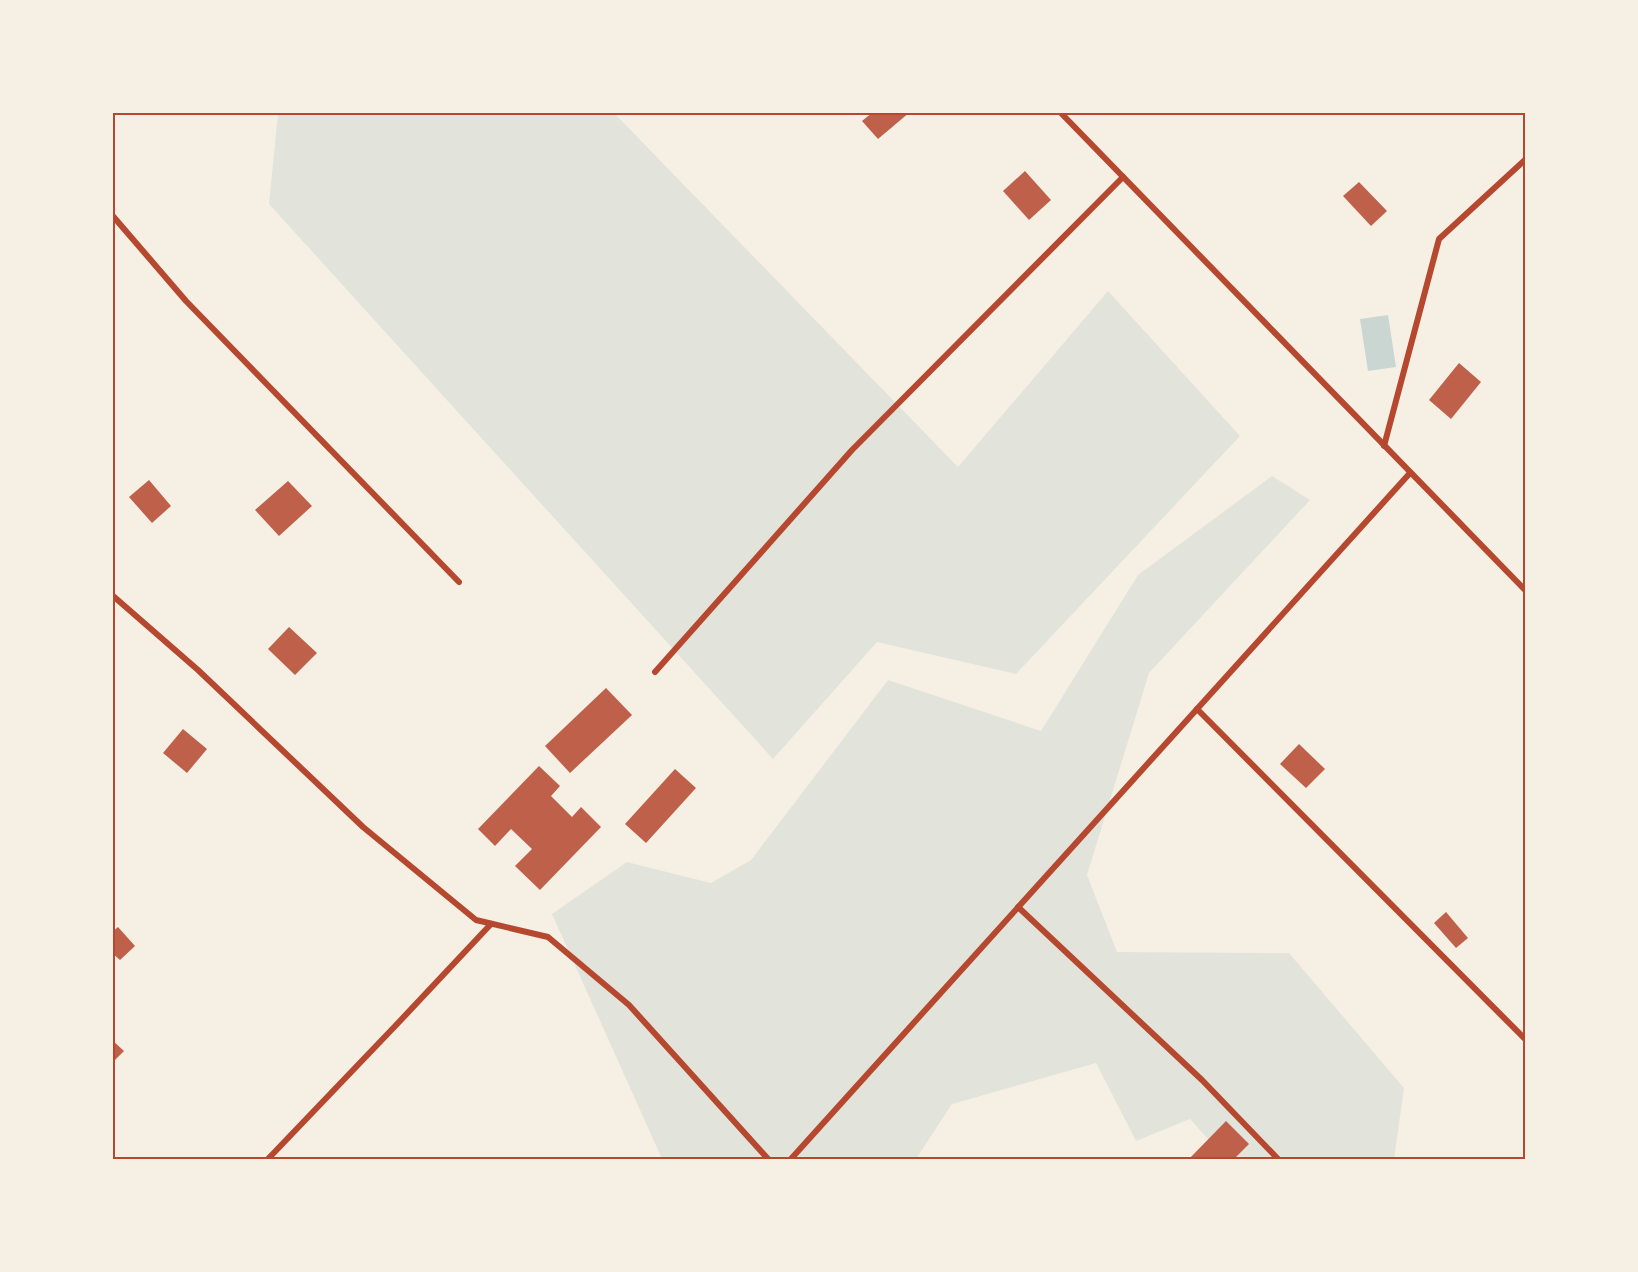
<svg xmlns="http://www.w3.org/2000/svg" width="1638" height="1272" font-family="Raleway,sans-serif">
<style>
.green{fill:#e2e4dc}
.water{fill:#c9d6d2}
.building{fill:#bf614a}
.lines{fill:none;stroke-linecap:round;stroke-linejoin:round}
.minor{stroke:#b5482f;stroke-width:6}
.neatline{fill:none;stroke:#b5482f;stroke-width:2}
</style>
<rect width="100%" height="100%" fill="#f6efe4"/>
<!-- green -->
<g class="green">
<path d="M 278,113 L 614,113 L 958,467 L 1108,291 L 1240,436 L 1016,674 L 877,642 L 773,759 L 269,204 Z"/>
<path d="M 1272,476 L 1310,500 L 1149,673 L 1087,875 L 1117,952 L 1289,953 L 1404,1088 L 1394,1159 L 1226,1159 L 1190,1119 L 1136,1141 L 1096,1063 L 952,1104 L 916,1159 L 662,1159 L 552,914 L 627,862 L 711,883 L 751,860 L 888,680 L 1041,731 L 1138,575 Z"/>
</g>
<!-- water -->
<path class="water" d="M 1388,315 L 1396,367 L 1368,371 L 1360,319 Z"/>
<!-- building -->
<g class="building">
<path d="M 873,112 L 910,112 L 878,139 L 862,121 Z"/>
<path d="M 1025,171 L 1051,200 L 1029,220 L 1003,191 Z"/>
<path d="M 1359,182 L 1387,211 L 1371,226 L 1343,196 Z"/>
<path d="M 1459,363 L 1481,382 L 1451,419 L 1429,400 Z"/>
<path d="M 149,480 L 171,506 L 152,523 L 129,497 Z"/>
<path d="M 288,481 L 312,506 L 279,536 L 255,510 Z"/>
<path d="M 289,627 L 317,653 L 295,675 L 268,649 Z"/>
<path d="M 606,688 L 632,715 L 570,773 L 545,746 Z"/>
<path d="M 183,729 L 207,749 L 187,773 L 163,753 Z"/>
<path d="M 1299,744 L 1325,769 L 1306,788 L 1280,764 Z"/>
<path d="M 539,766 L 560,786 L 551,796 L 572,817 L 581,807 L 601,827 L 540,890 L 515,866 L 532,849 L 511,829 L 495,846 L 478,829 Z"/>
<path d="M 675,769 L 696,788 L 646,843 L 625,824 Z"/>
<path d="M 1446,912 L 1468,938 L 1456,948 L 1434,923 Z"/>
<path d="M 118,927 L 135,946 L 120,960 L 112,953 L 112,932 Z"/>
<path d="M 112,1040 L 124,1051 L 112,1063 Z"/>
<path d="M 1226,1121 L 1249,1144 L 1233,1160 L 1188,1160 Z"/>
</g>
<g class="lines">
<!-- minor -->
<g class="minor">
<path d="M 1060,112 L 1526,591"/>
<path d="M 112,215 L 186,301 L 459,582"/>
<path d="M 1384,446 L 1439,239 L 1526,159"/>
<path d="M 112,595 L 198,670 L 363,827 L 476,920 L 548,937 L 629,1005 L 769,1160"/>
<path d="M 655,672 L 852,450 L 1123,177"/>
<path d="M 1197,709 L 1526,1040"/>
<path d="M 1018,907 L 1202,1080 L 1279,1160"/>
<path d="M 267,1160 L 399,1022 L 491,924"/>
<path d="M 790,1160 L 1410,473"/>
</g>
</g>
<!-- border -->
<rect width="1638" height="1272" fill="none" stroke="#f6efe4" stroke-width="228"/>
<rect x="114" y="114" width="1410" height="1044" class="neatline"/>
</svg>
